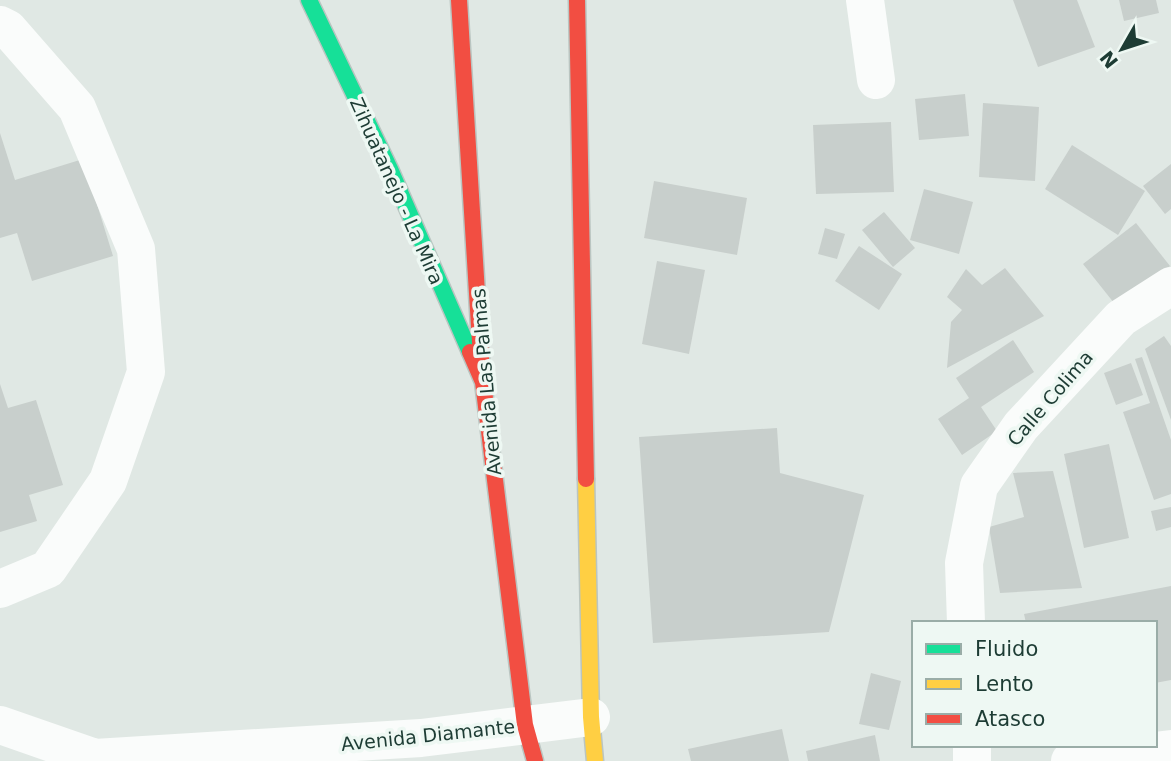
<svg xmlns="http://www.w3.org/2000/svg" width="1171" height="761" font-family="'DejaVu Sans',sans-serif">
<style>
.building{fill:#c8cfcc}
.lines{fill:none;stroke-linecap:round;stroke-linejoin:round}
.fast-casing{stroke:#bac5c1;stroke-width:19}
.slow-casing{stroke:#bac5c1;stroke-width:19}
.jam-casing{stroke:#bac5c1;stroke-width:19}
.street{stroke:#fafcfb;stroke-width:38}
.fast{stroke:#16e098;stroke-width:16}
.slow{stroke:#ffcf43;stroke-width:16}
.jam{stroke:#f24e42;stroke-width:16}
.labels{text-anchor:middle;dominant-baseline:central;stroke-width:7;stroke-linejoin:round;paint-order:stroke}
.street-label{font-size:19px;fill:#1d3c34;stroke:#eef8f3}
</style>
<rect width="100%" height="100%" fill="#e0e8e4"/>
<!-- building -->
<g class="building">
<path d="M 1013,0 L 1077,0 L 1095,47 L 1038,67 Z"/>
<path d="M 1119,0 L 1156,0 L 1159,13 L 1124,21 Z"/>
<path d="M 965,94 L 969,136 L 919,140 L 915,99 Z"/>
<path d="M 983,103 L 1039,107 L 1035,181 L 979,177 Z"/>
<path d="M 891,122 L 894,192 L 816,194 L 813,125 Z"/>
<path d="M 0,133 L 15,180 L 83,159 L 113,256 L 32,281 L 17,233 L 0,238 Z"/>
<path d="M 1072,145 L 1145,191 L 1118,235 L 1045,189 Z"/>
<path d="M 1171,164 L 1171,209 L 1165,214 L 1143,186 Z"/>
<path d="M 654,181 L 747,198 L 737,255 L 644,238 Z"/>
<path d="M 924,189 L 973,202 L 959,254 L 910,240 Z"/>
<path d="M 884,212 L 915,248 L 893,267 L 862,230 Z"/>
<path d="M 1136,223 L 1170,266 L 1118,308 L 1083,264 Z"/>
<path d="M 825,228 L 845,234 L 837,259 L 818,254 Z"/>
<path d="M 859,246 L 902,274 L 879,310 L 835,281 Z"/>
<path d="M 657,261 L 705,270 L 689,354 L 642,344 Z"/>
<path d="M 1005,268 L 1044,316 L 947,368 L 951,322 L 962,310 L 947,297 L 966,269 L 982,285 Z"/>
<path d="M 1164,336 L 1171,346 L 1171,420 L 1145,349 Z"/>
<path d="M 1013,340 L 1034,372 L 981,407 L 997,431 L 962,455 L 938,419 L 969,398 L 956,378 Z"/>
<path d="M 1142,357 L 1171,440 L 1171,494 L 1154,500 L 1123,412 L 1150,403 L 1135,359 Z"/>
<path d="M 1131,363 L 1143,395 L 1116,405 L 1104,373 Z"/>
<path d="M 0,384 L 8,408 L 36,400 L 63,485 L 29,495 L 37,521 L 0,532 Z"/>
<path d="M 777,428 L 780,473 L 864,495 L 829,632 L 653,643 L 639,437 Z"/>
<path d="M 1109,444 L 1129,538 L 1084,548 L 1064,454 Z"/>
<path d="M 1053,471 L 1082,588 L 1000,593 L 989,527 L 1024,517 L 1013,473 Z"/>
<path d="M 1171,507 L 1171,527 L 1156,531 L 1151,511 Z"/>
<path d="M 1171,586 L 1171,680 L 1155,683 L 1155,623 L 1026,623 L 1024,614 Z"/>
<path d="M 871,673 L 901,681 L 889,730 L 859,724 Z"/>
<path d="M 782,729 L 789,761 L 691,761 L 688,749 Z"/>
<path d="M 875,735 L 880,761 L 808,761 L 806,751 Z"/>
</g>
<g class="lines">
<defs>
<path id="fast" d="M 309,0 L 390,169 L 470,352"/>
<path id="slow" d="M 586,479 L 591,717 L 595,761"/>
<g id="jam">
<path d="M 459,0 L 482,375"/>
<path d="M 577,0 L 586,479"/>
<path d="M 470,352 L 483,382 L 525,725 L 535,761"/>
</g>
</defs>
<!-- fast casing -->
<use href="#fast" class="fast-casing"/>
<!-- slow casing -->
<use href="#slow" class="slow-casing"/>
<!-- jam casing -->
<use href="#jam" class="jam-casing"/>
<!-- street -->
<g class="street">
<path d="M 865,0 L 876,80"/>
<path d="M 0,25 L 8,29 L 77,108 L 136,249 L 146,372 L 108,481 L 48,569 L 0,589"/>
<path d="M 966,623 L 964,563 L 979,486 L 1021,426 L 1121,318 L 1171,286"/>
<path d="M 0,725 L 95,758 L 421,738 L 591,717"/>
<path d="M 972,745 L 972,761"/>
<path d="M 1070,761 L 1171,749"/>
</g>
<!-- fast -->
<use href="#fast" class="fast"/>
<!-- slow -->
<use href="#slow" class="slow"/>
<!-- jam -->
<use href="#jam" class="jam"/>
</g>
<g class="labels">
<!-- street labels -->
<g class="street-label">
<text transform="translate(397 191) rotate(66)">Zihuatanejo - La Mira</text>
<text transform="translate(486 382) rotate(-95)">Avenida Las Palmas</text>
<text transform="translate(1050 398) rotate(-49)">Calle Colima</text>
<text transform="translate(428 735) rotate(-6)">Avenida Diamante</text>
</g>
</g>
<!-- legend -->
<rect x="912" y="621" width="245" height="126" fill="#eef8f3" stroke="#9aada7" stroke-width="2"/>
<rect x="926" y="644" width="35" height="10" fill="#16e098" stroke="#9aada7" stroke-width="2"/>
<text x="975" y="656" font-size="21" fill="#1d3c34">Fluido</text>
<rect x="926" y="679" width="35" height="10" fill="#ffcf43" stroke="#9aada7" stroke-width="2"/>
<text x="975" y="691" font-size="21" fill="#1d3c34">Lento</text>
<rect x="926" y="714" width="35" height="10" fill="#f24e42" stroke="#9aada7" stroke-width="2"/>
<text x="975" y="726" font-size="21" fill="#1d3c34">Atasco</text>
<!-- north arrow -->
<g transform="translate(1122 49) rotate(231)" stroke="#eef8f3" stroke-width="5" paint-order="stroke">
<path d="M0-5L12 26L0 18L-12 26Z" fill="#1d3c34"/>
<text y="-10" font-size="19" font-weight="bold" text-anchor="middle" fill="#1d3c34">N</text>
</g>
</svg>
